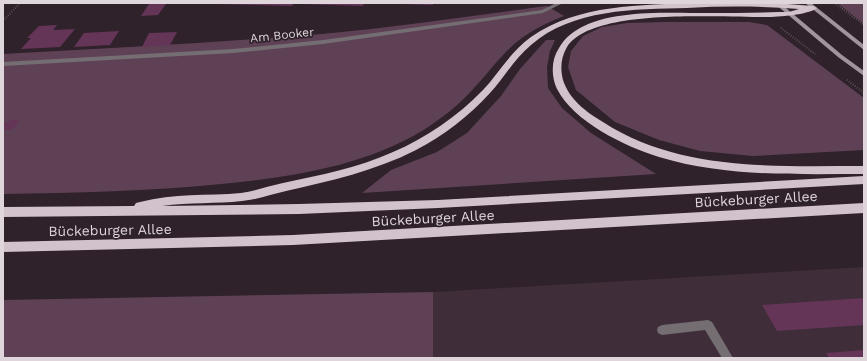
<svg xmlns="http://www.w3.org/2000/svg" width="867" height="361" font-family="'Work Sans',sans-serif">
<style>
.built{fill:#3f2d39}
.green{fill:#5f4156}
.building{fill:#653558}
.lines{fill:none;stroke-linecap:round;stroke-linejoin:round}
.path{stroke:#7f747c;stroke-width:2;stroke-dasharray:0.5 2;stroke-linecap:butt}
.service{fill:#746d72;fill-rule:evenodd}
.minor{fill:#746d72;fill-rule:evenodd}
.secondary{fill:#a0959c;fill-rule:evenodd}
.trunk{fill:#d2c2cc;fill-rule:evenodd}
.labels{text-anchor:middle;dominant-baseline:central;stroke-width:3.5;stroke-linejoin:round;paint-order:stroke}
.far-street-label{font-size:12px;fill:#ded6db;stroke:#2f222b}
.street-label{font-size:14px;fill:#ded6db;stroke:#2f222b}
</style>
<rect width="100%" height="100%" fill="#2f222b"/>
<!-- built -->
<path class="built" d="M 864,267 L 864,358 L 433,358 L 433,292 Z"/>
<!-- green -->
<g class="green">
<path d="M 837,3 L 864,3 L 864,24 Z"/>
<path d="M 547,6 L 564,16 C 544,24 525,33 509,49 C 496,61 486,76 474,88 C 459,105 441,119 422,131 C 361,167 291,177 221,184 C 149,191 76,193 3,194 L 3,54 C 109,48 216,43 322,34 C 397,27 472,16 547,6 Z"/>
<path d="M 666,22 L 749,22 L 767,25 L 864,98 L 864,150 L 753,156 L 700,151 L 659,140 L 615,122 L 576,90 L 568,67 L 571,51 L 583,36 L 602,27 L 627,23 Z"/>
<path d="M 546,40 L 555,40 L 550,51 L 547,67 L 548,88 L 562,108 L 591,133 L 656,174 L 362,193 L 391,170 L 437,152 L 467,133 L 501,96 L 520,69 Z"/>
<path d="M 433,292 L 433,358 L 3,358 L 3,300 Z"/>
</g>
<!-- building -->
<g class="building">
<path d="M 218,3 L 294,3 L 292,6 L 218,4 Z"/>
<path d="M 302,3 L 364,3 L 363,6 L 302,4 Z"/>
<path d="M 402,3 L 433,3 L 433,5 L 402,4 Z"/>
<path d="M 149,4 L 166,4 L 158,15 L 141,16 Z"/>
<path d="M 57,25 L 53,30 L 75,29 L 60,47 L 21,49 L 31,38 L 27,38 L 39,26 Z"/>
<path d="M 119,31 L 110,45 L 74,47 L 84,33 Z"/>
<path d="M 177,32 L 170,45 L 142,47 L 149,33 Z"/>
<path d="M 10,120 L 16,120 L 19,122 L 16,126 L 10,130 L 3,130 L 3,124 Z"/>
<path d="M 864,298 L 864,325 L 777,331 L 762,305 Z"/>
<path d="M 864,350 L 864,358 L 829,358 L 826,353 Z"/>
</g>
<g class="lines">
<!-- path -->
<g class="path">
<path d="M 834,3 L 864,25"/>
<path d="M 3,21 L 20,3"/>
<path d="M 781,28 L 815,54"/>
<path d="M 847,80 L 864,93"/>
</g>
<!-- service -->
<path class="service" d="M 708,320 L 712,322 L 733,358 L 722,358 L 705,330 L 662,335 L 658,333 L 657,330 L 658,327 L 662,325 Z"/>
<!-- minor -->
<path class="minor" d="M 556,3 L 563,3 L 543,13 L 323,44 L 233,53 L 3,66 L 3,62 L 233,49 L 323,40 L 542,10 Z"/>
<!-- secondary -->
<g class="secondary">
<path d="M 774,3 L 780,3 L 842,55 L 864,71 L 864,76 L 838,57 Z"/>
<path d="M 805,3 L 811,3 L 864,45 L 864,50 Z"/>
</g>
<!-- trunk -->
<g class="trunk">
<path d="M 697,3 L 775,3 L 813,6 L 817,8 C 808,15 778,17 766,17 C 721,18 593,7 567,47 C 561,57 560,68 563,80 C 569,99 586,112 603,122 C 680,172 776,166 864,166 L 864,174 C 796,174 725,177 659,157 C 624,146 574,122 557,89 C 551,76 551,60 559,48 C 564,39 571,33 580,28 C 614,9 671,13 709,13 C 733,13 756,13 779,12 L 789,12 L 799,9 C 761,6 724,6 687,8 C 635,9 572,9 531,45 C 514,59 504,78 490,93 C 469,116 443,136 416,150 C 375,171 330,181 286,191 C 272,194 257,200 242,201 C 216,204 189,202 162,206 L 299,204 L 438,200 L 864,176 L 864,184 L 438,208 L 299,214 L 3,217 L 3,207 L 134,206 L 136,203 L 140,202 C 174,193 207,196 241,193 C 255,191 269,186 283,183 C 320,175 358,168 393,152 C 426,138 458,116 483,90 C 499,73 511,51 531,37 C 578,4 641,5 697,3 Z"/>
<path d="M 864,203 L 864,213 L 293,245 L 3,252 L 3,242 L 293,235 Z"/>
</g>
</g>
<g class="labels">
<!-- far-street labels -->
<g class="far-street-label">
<text transform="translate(282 35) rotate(-6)">Am Booker</text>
</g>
<!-- street labels -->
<g class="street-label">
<text transform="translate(756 199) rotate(-3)">Bückeburger Allee</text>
<text transform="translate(433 218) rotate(-3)">Bückeburger Allee</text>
<text transform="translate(110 230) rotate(-1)">Bückeburger Allee</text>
</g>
</g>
<!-- border -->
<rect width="867" height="361" fill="none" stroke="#ded6db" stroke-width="8"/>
</svg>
